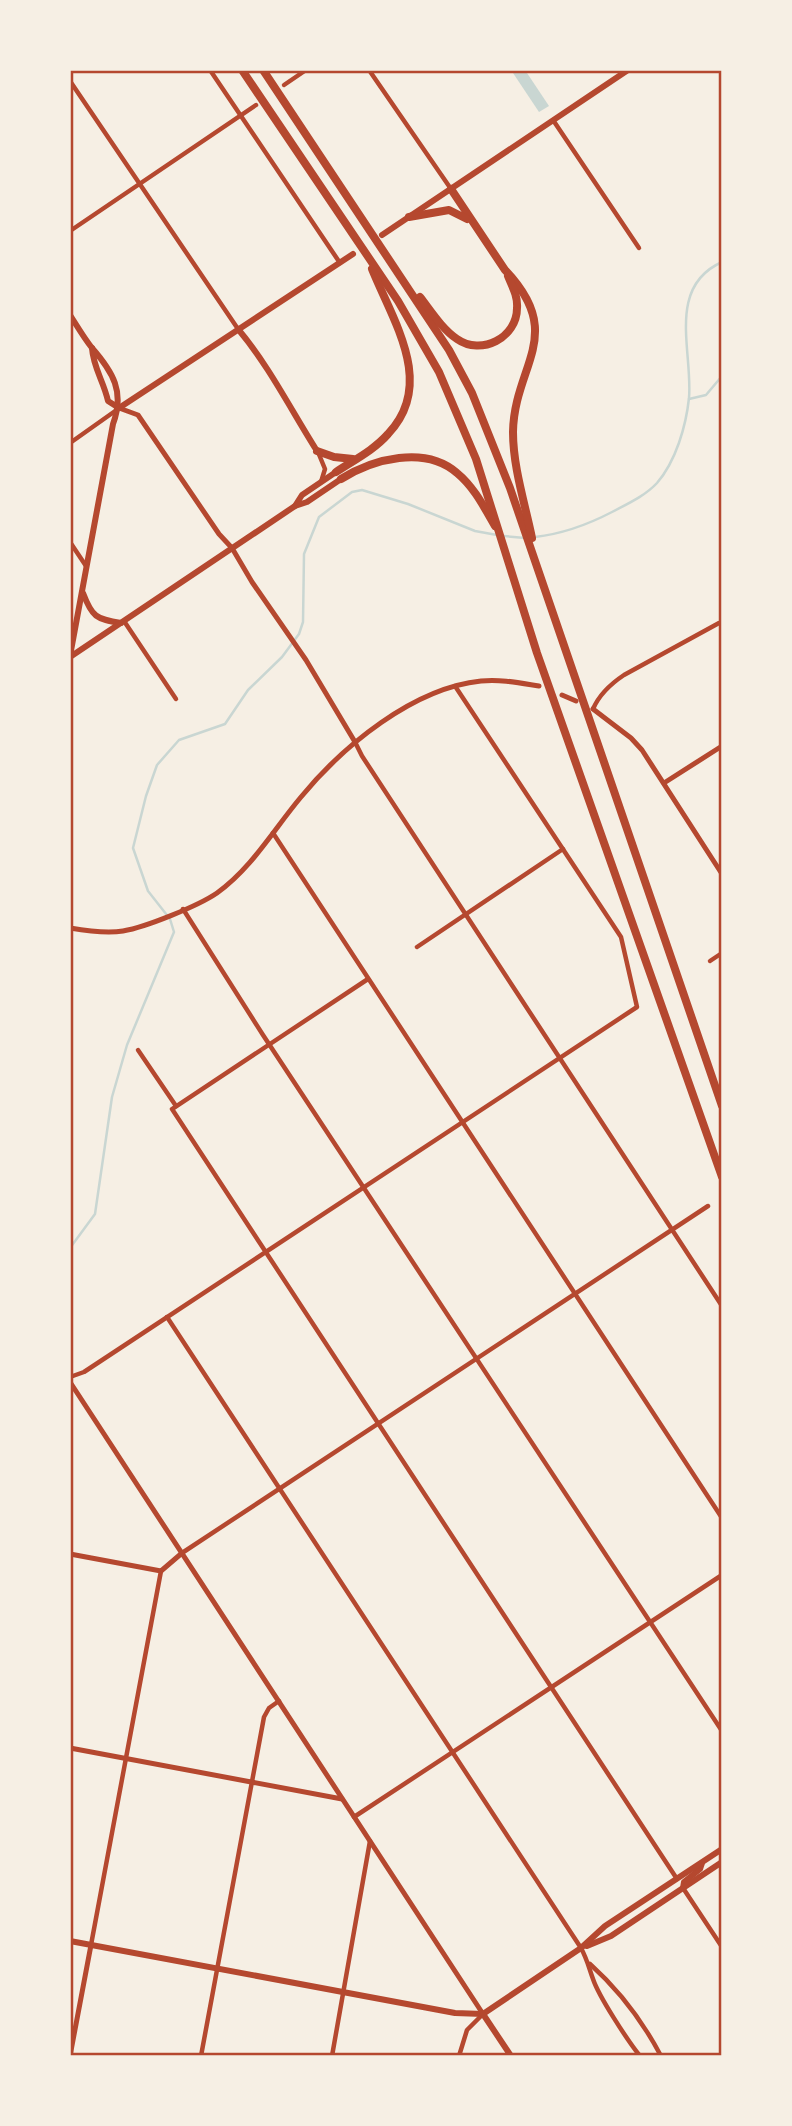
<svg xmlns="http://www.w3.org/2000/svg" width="792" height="2126" font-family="'DejaVu Sans',sans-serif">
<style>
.water{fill:#c9d6d2}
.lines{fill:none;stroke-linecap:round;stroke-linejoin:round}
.stream{stroke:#c9d6d2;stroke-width:2.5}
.minor{stroke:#b5482f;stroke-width:4.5}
.tertiary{stroke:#b5482f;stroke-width:5}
.secondary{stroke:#b5482f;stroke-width:6}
.motorway{stroke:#b5482f;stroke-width:8}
.neatline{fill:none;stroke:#b5482f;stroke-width:2.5}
</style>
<rect width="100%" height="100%" fill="#f6efe4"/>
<!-- water -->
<path class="water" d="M 511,70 L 525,70 L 549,106 L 539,112 Z"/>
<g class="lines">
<!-- stream -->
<g class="stream">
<path d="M 689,399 L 706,395 L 722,376"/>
<path d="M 504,536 L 525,538"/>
<path d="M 535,537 C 561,534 589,524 612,512 C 627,504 645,496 657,483 C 676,461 686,426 689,398 C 693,352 666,287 722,262"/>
<path d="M 70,1248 L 95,1214 L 112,1097 L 127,1045 L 174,932 L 170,919 L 148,891 L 133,848 L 146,796 L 157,765 L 179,740 L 225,724 L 248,690 L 282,657 L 299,634 L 303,622 L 304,554 L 319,517 L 352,492 L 362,490 L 408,504 L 475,531 L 497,535"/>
</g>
<!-- minor -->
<g class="minor">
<path d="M 210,70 L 340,263"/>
<path d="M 369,70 L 451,189"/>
<path d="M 70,81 L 238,329"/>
<path d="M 284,85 L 306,70"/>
<path d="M 553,120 L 639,248"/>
<path d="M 70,231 L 256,105"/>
<path d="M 70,443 L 118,409"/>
<path d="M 318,452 L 325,469 L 321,482"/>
<path d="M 70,542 L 86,566"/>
<path d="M 124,621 L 176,699"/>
<path d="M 593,709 C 599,695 612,683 624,675 L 719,623"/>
<path d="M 355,742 L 362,756 L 722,1306"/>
<path d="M 273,833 L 722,1518"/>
<path d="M 183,909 L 263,1035 L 722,1731"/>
<path d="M 417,947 L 563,849"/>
<path d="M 710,961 L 722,953"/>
<path d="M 368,979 L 172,1109 L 677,1879"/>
<path d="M 138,1050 L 176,1106"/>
<path d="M 167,1317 L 581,1948 C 587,1959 589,1968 593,1979 C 599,1997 628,2041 640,2056"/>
<path d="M 70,1377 L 84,1372 L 637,1007 L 621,937 L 455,686"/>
<path d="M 182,1553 L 708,1206"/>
<path d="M 354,1817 L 722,1575"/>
<path d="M 683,1888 L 722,1947"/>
<path d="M 91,1945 L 161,1571"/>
<path d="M 590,1964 C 620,1991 642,2020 661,2056"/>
<path d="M 201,2056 L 264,1717 L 269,1708 L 279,1701"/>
<path d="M 332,2056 L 370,1841"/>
<path d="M 459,2056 L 467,2030 L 482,2015"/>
</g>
<!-- tertiary -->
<g class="tertiary">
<path d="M 119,408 L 138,415 L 219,534 L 232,548 L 252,582 L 306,660 L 355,742"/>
<path d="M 562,695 L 576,701"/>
<path d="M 593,709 L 631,738 L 642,750 L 722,874"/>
<path d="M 664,783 L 722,746"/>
<path d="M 70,928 C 87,931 106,934 123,931 C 146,927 198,906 217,893 C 252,868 274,829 301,797 C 343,746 413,688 481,681 C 501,679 520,683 539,686"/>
<path d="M 70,1382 L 483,2014"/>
<path d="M 70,1554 L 161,1571 L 182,1553"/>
<path d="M 70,1748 L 342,1799"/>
<path d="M 70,2056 L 91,1945"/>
</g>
<!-- secondary -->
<g class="secondary">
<path d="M 382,235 L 628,70"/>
<path d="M 70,315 C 77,326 84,338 92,348 C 113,372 125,392 113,424 L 70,656"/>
<path d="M 238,329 C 269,366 291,410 317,451"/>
<path d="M 92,348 C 93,367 104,382 108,401 L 119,408"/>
<path d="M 119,408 L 353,254"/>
<path d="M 295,506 L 302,495 L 336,472"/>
<path d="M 83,593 C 92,617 96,619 121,623"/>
<path d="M 70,657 L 295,506 L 307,502 L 341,479"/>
<path d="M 683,1888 L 684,1882 L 700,1869 L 702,1863"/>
<path d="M 70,1941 L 455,2013 L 483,2014"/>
<path d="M 587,1946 L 611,1936 L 722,1862"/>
<path d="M 483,2014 L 581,1948 L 605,1926 L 722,1849"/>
<path d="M 483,2014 L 511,2056"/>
</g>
<!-- motorway -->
<g class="motorway">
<path d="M 242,70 L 398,301 L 439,372 L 476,459 L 537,653 L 722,1177"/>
<path d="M 263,70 L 449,350 L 472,393 L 510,488 L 722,1106"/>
<path d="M 451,189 L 505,270 C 567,335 514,365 513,432 C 513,467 525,504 532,538"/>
<path d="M 409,217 L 449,210 L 467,219"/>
<path d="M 420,297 C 431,311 442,329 457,339 C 481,356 517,338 517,308 C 518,296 512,286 508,276"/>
<path d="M 317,451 L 334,457 L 353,459"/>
<path d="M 336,472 C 354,460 374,450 388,434 C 436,384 393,321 372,269"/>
<path d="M 341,479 C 373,459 425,445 457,473 C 474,487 484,507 495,526"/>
</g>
</g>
<!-- border -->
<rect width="792" height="2126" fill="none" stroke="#f6efe4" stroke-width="144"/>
<rect x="72" y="72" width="648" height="1982" class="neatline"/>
</svg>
